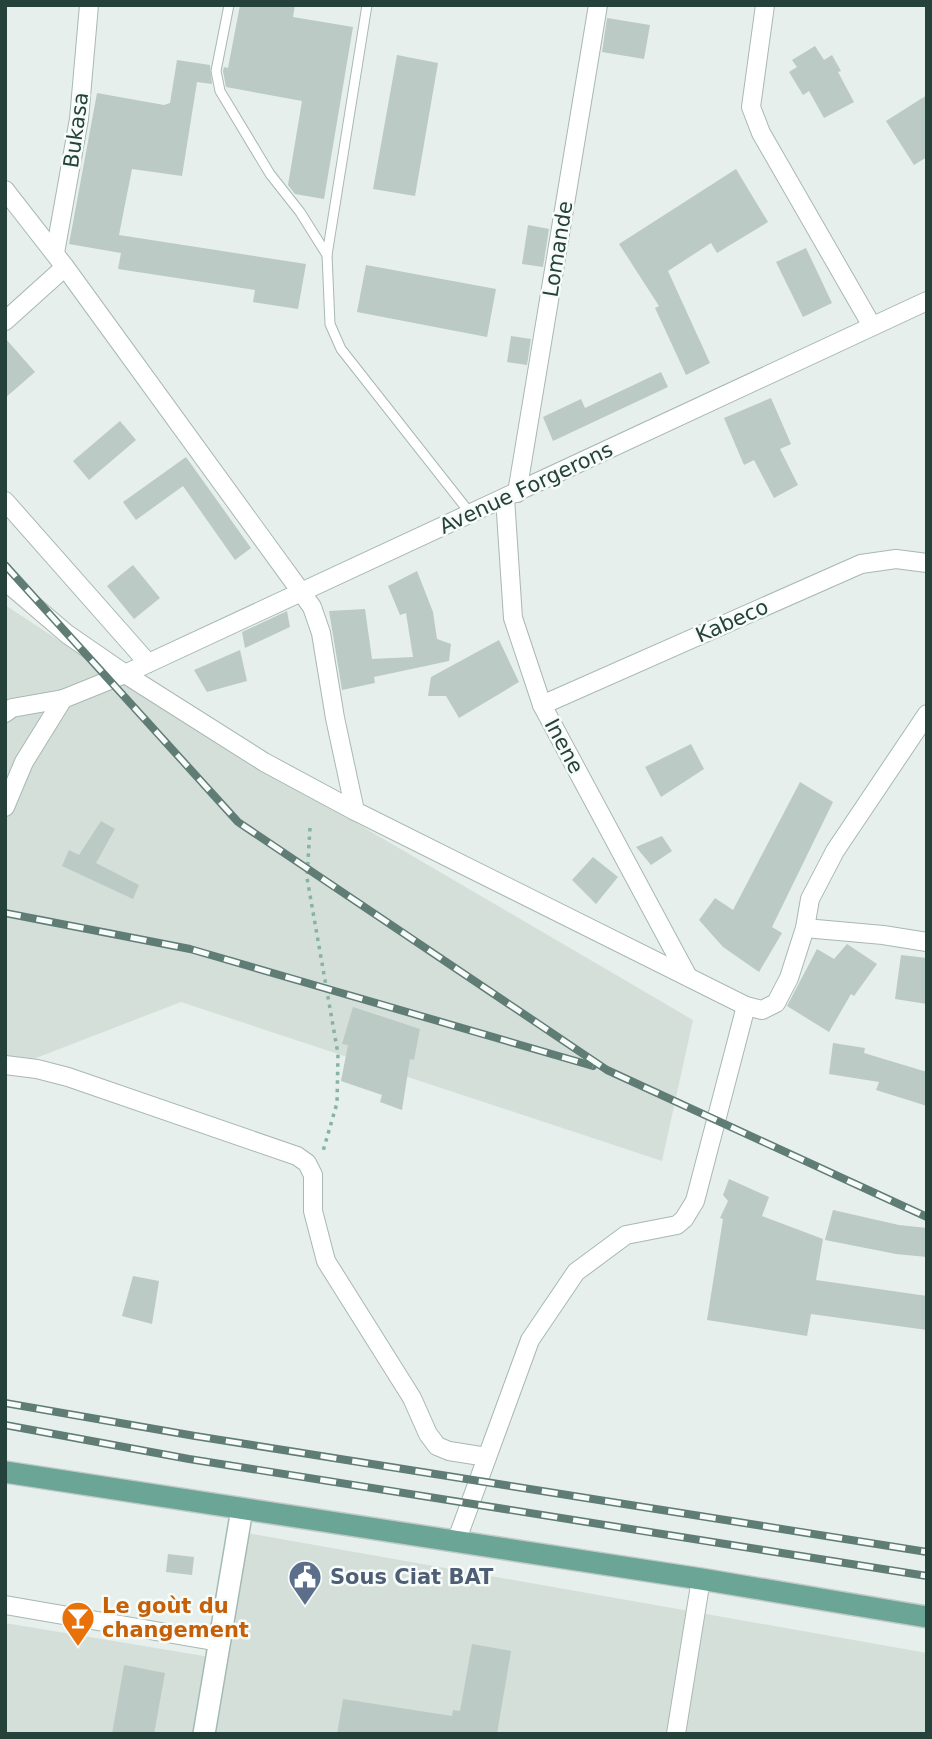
<svg xmlns="http://www.w3.org/2000/svg" width="932" height="1739" font-family="'DejaVu Sans',sans-serif">
<style>
.built{fill:#d4dfda}
.building{fill:#bbcac4}
.lines{fill:none;stroke-linecap:round;stroke-linejoin:round}
.lane-casing{stroke:#a8b8b2;stroke-width:11}
.street-casing{stroke:#a8b8b2;stroke-width:20}
.secondary-casing{stroke:#a4bbb3;stroke-width:24}
.primary-casing{stroke:#c2cac8;stroke-width:24}
.path{stroke:#86b3a5;stroke-width:3.5;stroke-dasharray:3.5 5;stroke-linecap:butt}
.lane{stroke:#fff;stroke-width:9}
.street{stroke:#fff;stroke-width:18}
.secondary{stroke:#fff;stroke-width:21}
.primary{stroke:#6aa596;stroke-width:21}
.rail-casing{stroke:#5f7d75;stroke-width:8}
.rail{stroke:#f7fbf9;stroke-width:5;stroke-dasharray:16;stroke-linecap:butt}
.labels{text-anchor:middle;dominant-baseline:central;stroke-width:5;stroke-linejoin:round;paint-order:stroke}
.street-label{font-size:21px;fill:#24423a;stroke:#f7fbf9}
.service-label{font-size:21px;font-weight:bold;fill:#4e5e75;stroke:#f7fbf9;text-anchor:start}
.food-label{font-size:21px;font-weight:bold;fill:#c56008;stroke:#f7fbf9;text-anchor:start}
</style>
<rect width="100%" height="100%" fill="#e6efeb"/>
<!-- built -->
<g class="built">
<path d="M 5,605 L 182,721 L 693,1020 L 662,1161 L 181,1002 L 5,1070 Z"/>
<path d="M 236,1531 L 927,1653 L 927,1734 L 5,1734 L 5,1623 L 216,1658 Z"/>
</g>
<!-- building -->
<g class="building">
<path d="M 240,5 L 295,5 L 293,17 L 353,27 L 324,199 L 295,194 L 288,185 L 302,101 L 226,87 L 223,71 L 224,67 L 228,68 Z"/>
<path d="M 607,18 L 650,25 L 644,59 L 602,52 Z"/>
<path d="M 815,46 L 824,60 L 832,55 L 841,71 L 838,72 L 854,102 L 824,118 L 809,91 L 803,95 L 789,72 L 797,67 L 792,60 Z"/>
<path d="M 397,55 L 438,63 L 415,196 L 373,189 Z"/>
<path d="M 177,60 L 210,65 L 212,84 L 197,82 L 182,176 L 132,169 L 119,235 L 306,264 L 298,309 L 253,302 L 255,290 L 118,269 L 121,253 L 69,244 L 97,93 L 164,105 L 170,103 Z"/>
<path d="M 927,95 L 927,157 L 914,165 L 886,121 Z"/>
<path d="M 736,169 L 768,222 L 717,253 L 711,243 L 668,271 L 710,363 L 686,375 L 655,308 L 659,306 L 619,244 Z"/>
<path d="M 528,225 L 549,229 L 543,267 L 522,264 Z"/>
<path d="M 806,248 L 832,303 L 803,317 L 776,262 Z"/>
<path d="M 366,265 L 496,289 L 487,337 L 357,312 Z"/>
<path d="M 511,336 L 531,339 L 527,365 L 507,362 Z"/>
<path d="M 5,338 L 35,372 L 5,398 Z"/>
<path d="M 661,372 L 668,387 L 553,441 L 543,417 L 581,399 L 585,408 Z"/>
<path d="M 771,398 L 791,444 L 780,449 L 798,485 L 774,498 L 754,460 L 744,465 L 724,418 Z"/>
<path d="M 120,421 L 136,440 L 89,480 L 73,461 Z"/>
<path d="M 186,457 L 251,548 L 235,560 L 183,486 L 136,520 L 123,502 Z"/>
<path d="M 133,565 L 160,598 L 134,619 L 107,586 Z"/>
<path d="M 417,571 L 433,612 L 437,639 L 451,644 L 449,661 L 374,677 L 375,683 L 342,690 L 329,611 L 365,609 L 372,659 L 413,657 L 406,613 L 400,615 L 388,586 Z"/>
<path d="M 287,611 L 290,627 L 245,648 L 242,632 Z"/>
<path d="M 499,640 L 519,682 L 459,718 L 446,696 L 428,696 L 431,677 Z"/>
<path d="M 240,650 L 247,681 L 207,692 L 194,670 Z"/>
<path d="M 691,744 L 704,769 L 661,797 L 645,767 Z"/>
<path d="M 800,782 L 833,802 L 772,927 L 782,933 L 759,972 L 723,947 L 699,920 L 715,898 L 733,910 Z"/>
<path d="M 101,821 L 115,829 L 96,863 L 139,885 L 133,899 L 62,866 L 69,850 L 79,855 Z"/>
<path d="M 662,836 L 672,851 L 651,865 L 636,847 Z"/>
<path d="M 593,857 L 618,877 L 596,904 L 572,880 Z"/>
<path d="M 847,944 L 877,964 L 854,996 L 851,994 L 829,1032 L 787,1006 L 817,949 L 834,959 Z"/>
<path d="M 901,955 L 927,958 L 927,1004 L 895,999 Z"/>
<path d="M 353,1007 L 420,1029 L 414,1060 L 410,1059 L 402,1110 L 380,1102 L 382,1095 L 341,1081 L 348,1045 L 342,1044 Z"/>
<path d="M 833,1043 L 865,1048 L 864,1053 L 927,1072 L 927,1106 L 876,1090 L 879,1082 L 829,1074 Z"/>
<path d="M 729,1179 L 769,1197 L 762,1216 L 823,1239 L 816,1280 L 927,1296 L 927,1330 L 811,1314 L 807,1336 L 707,1320 L 723,1219 L 720,1218 L 728,1201 L 723,1195 Z"/>
<path d="M 833,1210 L 899,1225 L 927,1228 L 927,1257 L 896,1254 L 825,1240 Z"/>
<path d="M 133,1276 L 159,1281 L 152,1324 L 122,1316 Z"/>
<path d="M 168,1554 L 194,1557 L 192,1575 L 166,1572 Z"/>
<path d="M 472,1644 L 511,1651 L 497,1734 L 337,1734 L 343,1699 L 452,1716 L 453,1710 L 460,1711 Z"/>
<path d="M 124,1665 L 165,1673 L 154,1734 L 112,1734 Z"/>
</g>
<g class="lines">
<defs>
<g id="lane">
<path d="M 229,5 L 216,71 L 220,91 L 270,174 L 300,212 L 327,255 L 330,324 L 341,349 L 470,513"/>
<path d="M 327,255 L 367,5"/>
</g>
<g id="street">
<path d="M 765,5 L 751,107 L 761,133 L 872,326"/>
<path d="M 5,190 L 65,267 L 312,607 L 321,633 L 335,718 L 355,811"/>
<path d="M 55,253 L 79,119 L 89,5"/>
<path d="M 5,321 L 65,267"/>
<path d="M 517,493 L 598,5"/>
<path d="M 505,498 L 513,618 L 542,705 L 687,975"/>
<path d="M 5,501 L 148,663"/>
<path d="M 5,581 L 67,634 L 125,674 L 264,762 L 355,811 L 746,1006 L 762,1010 L 776,1003 L 789,978 L 805,928 L 810,899 L 835,851 L 927,714"/>
<path d="M 542,705 L 861,564 L 896,559 L 927,563"/>
<path d="M 5,713 L 12,708 L 63,699 L 125,674 L 927,301"/>
<path d="M 5,807 L 24,762 L 63,699"/>
<path d="M 805,928 L 883,935 L 927,942"/>
<path d="M 5,1065 L 37,1069 L 68,1077 L 297,1156 L 307,1163 L 313,1175 L 313,1211 L 326,1261 L 412,1398 L 428,1434 L 437,1446 L 449,1451 L 487,1457"/>
<path d="M 456,1542 L 530,1340 L 576,1272 L 626,1235 L 677,1225 L 684,1219 L 695,1201 L 746,1006"/>
<path d="M 5,1605 L 219,1642"/>
<path d="M 676,1734 L 701,1579"/>
</g>
<path id="secondary" d="M 204,1734 L 242,1509"/>
<path id="primary" d="M 5,1472 L 701,1579 L 927,1617"/>
</defs>
<!-- lane casing -->
<use href="#lane" class="lane-casing"/>
<!-- street casing -->
<use href="#street" class="street-casing"/>
<!-- secondary casing -->
<use href="#secondary" class="secondary-casing"/>
<!-- primary casing -->
<use href="#primary" class="primary-casing"/>
<!-- path -->
<path class="path" d="M 310,828 L 307,878 L 338,1054 L 337,1103 L 323,1151"/>
<!-- lane -->
<use href="#lane" class="lane"/>
<!-- street -->
<use href="#street" class="street"/>
<!-- secondary -->
<use href="#secondary" class="secondary"/>
<!-- primary -->
<use href="#primary" class="primary"/>
<defs>
<g id="rail">
<path d="M 5,565 L 238,822 L 607,1070 L 927,1217"/>
<path d="M 5,913 L 190,949 L 593,1066"/>
<path d="M 5,1403 L 195,1436 L 927,1552"/>
<path d="M 5,1425 L 189,1459 L 927,1576"/>
</g>
</defs>
<!-- rail casing -->
<use href="#rail" class="rail-casing"/>
<!-- rail -->
<use href="#rail" class="rail"/>
</g>
<!-- icons -->
<defs>
<symbol id="civic-pin" viewBox="-11 -11 22 30"><path d="M0 17L-7.5 6A9.5 9.5 0 1 1 7.5 6Z" fill="#5c6f8a" stroke="#f7fbf9"/><path d="M-.6-6.5H3V-4.5H.6V-3L4-1V1h2V6H-6V1h2V-1L-.6-3ZM-1.2 2.5V6h2.4V2.5Z" fill="#fff"/></symbol>
<symbol id="bar-pin" viewBox="-11 -11 22 30"><path d="M0 17L-7.5 6A9.5 9.5 0 1 1 7.5 6Z" fill="#e8710a" stroke="#f7fbf9"/><path d="M-6-5H6L.8 .8V4.5H3.5V6h-7V4.5H-.8V.8Z" fill="#fff"/></symbol>
</defs>
<g fill-rule="evenodd">
<use href="#civic-pin" x="286" y="1558" width="38" height="52"/>
<use href="#bar-pin" x="59" y="1599" width="38" height="52"/>
</g>
<g class="labels">
<!-- street labels -->
<g class="street-label">
<text transform="translate(76 130) rotate(-82)">Bukasa</text>
<text transform="translate(558 249) rotate(-81)">Lomande</text>
<text transform="translate(526 488) rotate(-25)">Avenue Forgerons</text>
<text transform="translate(732 621) rotate(-24)">Kabeco</text>
<text transform="translate(564 746) rotate(62)">Inene</text>
</g>
<!-- service labels -->
<g class="service-label">
<text x="330" y="1577">Sous Ciat BAT</text>
</g>
<!-- food labels -->
<g class="food-label">
<text x="102" y="1606">Le goùt du<tspan x="102" dy="24">changement</tspan></text>
</g>
</g>
<!-- border -->
<rect width="932" height="1739" fill="none" stroke="#24423a" stroke-width="14"/>
</svg>
